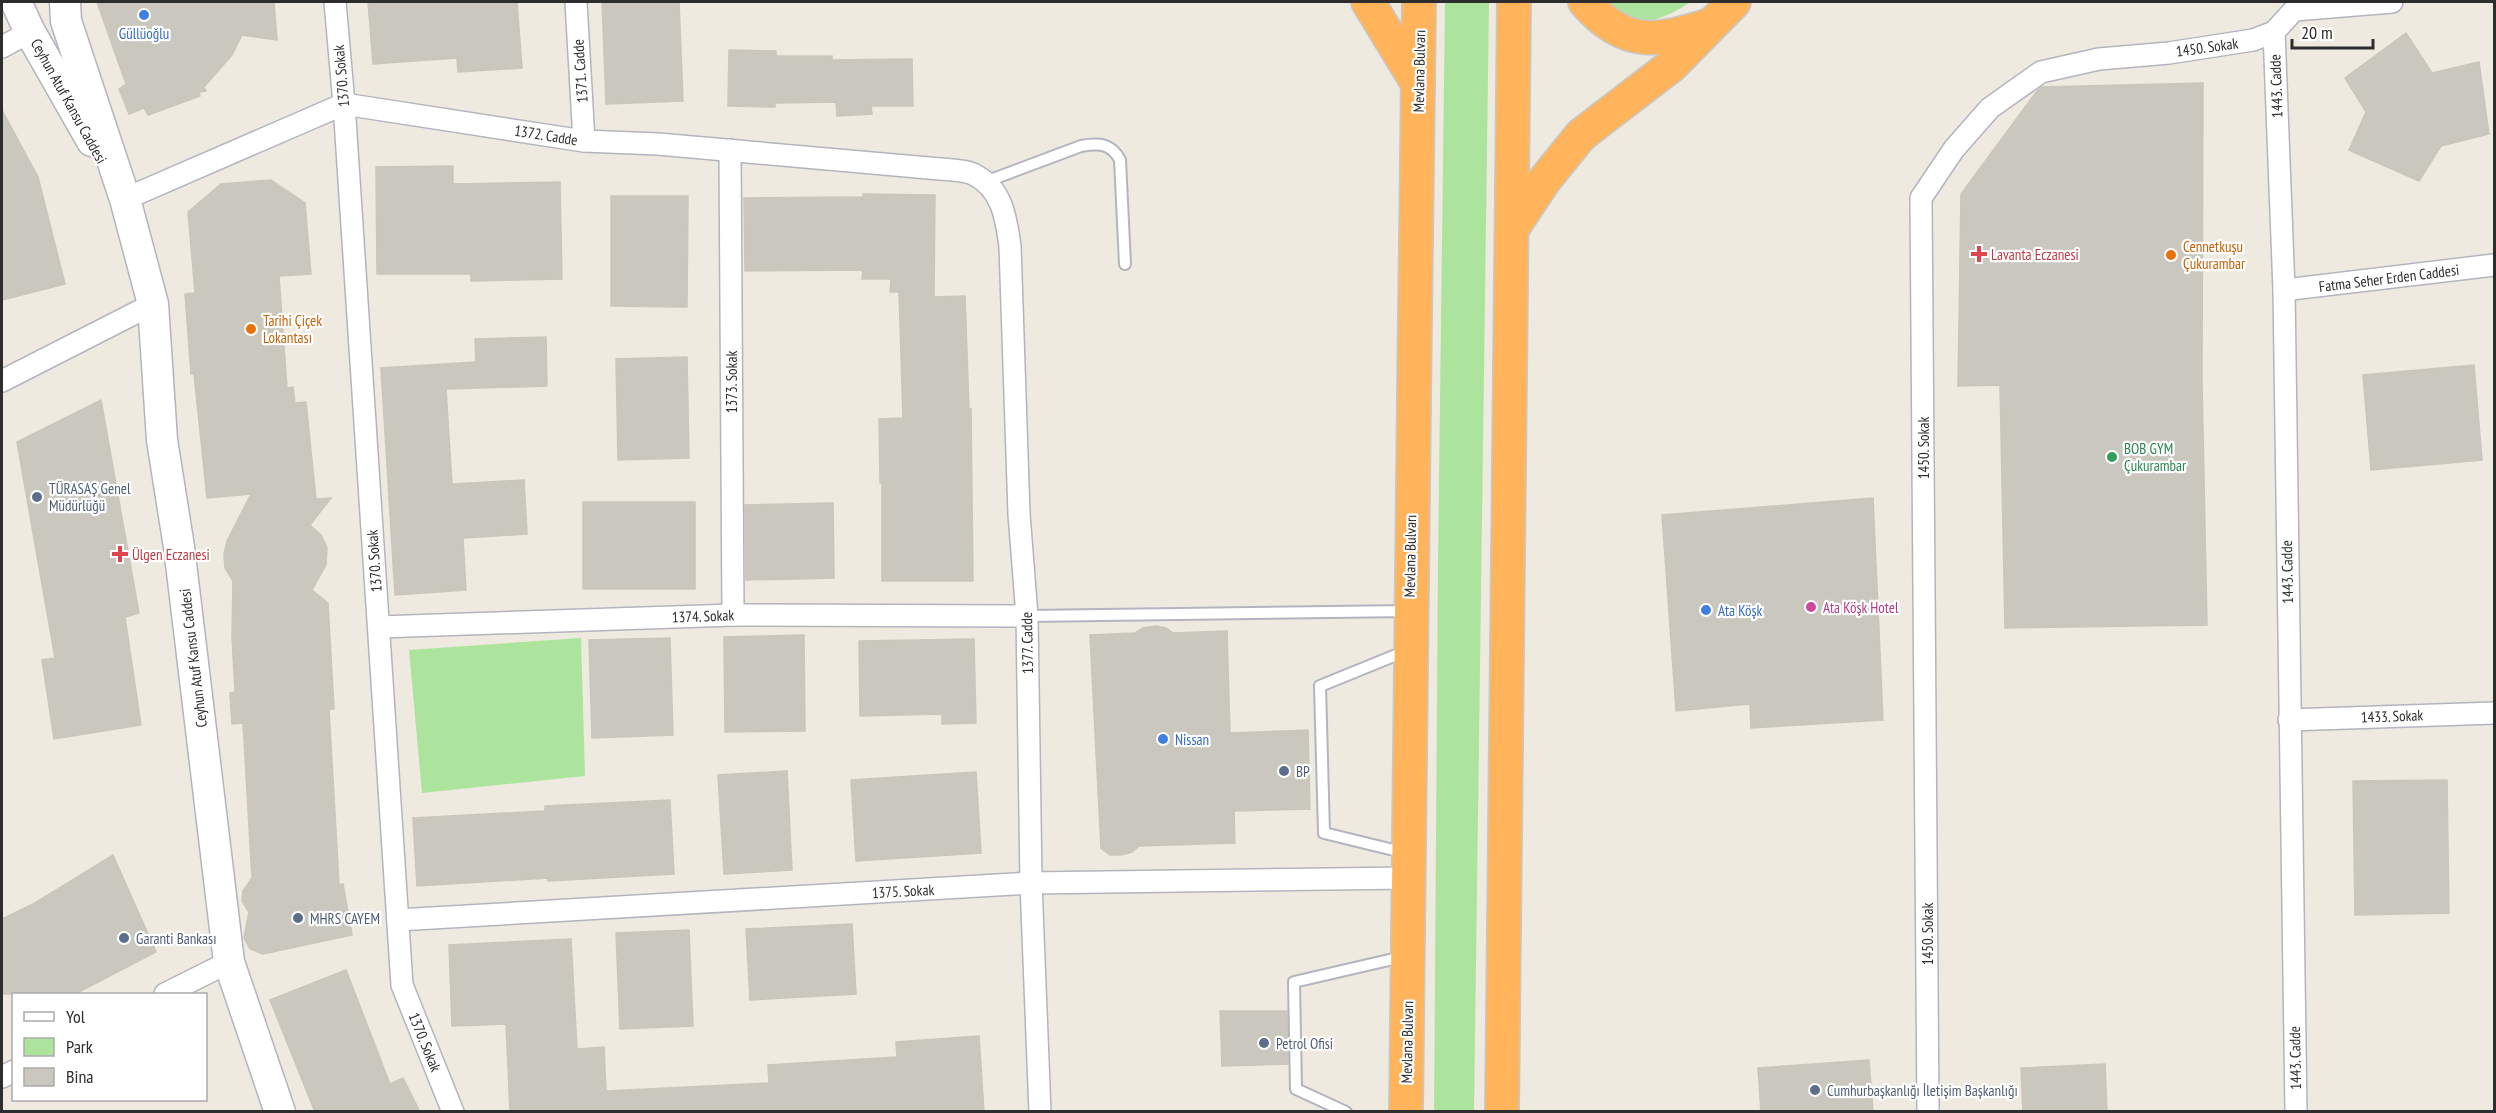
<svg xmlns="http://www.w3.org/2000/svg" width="2496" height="1113" font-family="'PT Sans Narrow',sans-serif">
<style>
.green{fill:#ade49d}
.building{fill:#cac8be;stroke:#cac6b9;stroke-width:1.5}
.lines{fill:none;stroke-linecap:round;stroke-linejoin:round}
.lane-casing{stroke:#b3b4c0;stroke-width:14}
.street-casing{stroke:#b3b4c0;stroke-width:24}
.secondary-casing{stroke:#b3b4c0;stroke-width:33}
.highway-casing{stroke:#c8c8c8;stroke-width:36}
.lane{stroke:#fff;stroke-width:10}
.street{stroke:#fff;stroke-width:21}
.secondary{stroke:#fff;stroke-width:30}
.highway{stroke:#ffb45b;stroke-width:33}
.shop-dot{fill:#3f7fe0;stroke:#fff;stroke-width:2}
.health-dot{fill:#e0444e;stroke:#fff;stroke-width:2}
.food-dot{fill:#e8710a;stroke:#fff;stroke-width:2}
.leisure-dot{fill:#2e9e5b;stroke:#fff;stroke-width:2}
.service-dot{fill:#5c6f8a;stroke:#fff;stroke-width:2}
.hotel-dot{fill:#d1479c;stroke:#fff;stroke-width:2}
.labels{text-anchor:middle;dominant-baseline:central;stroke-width:4.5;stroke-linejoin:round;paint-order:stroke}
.shop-label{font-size:15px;fill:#366cbe;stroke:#fff;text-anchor:start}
.street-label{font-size:15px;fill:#2d2d2d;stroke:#fff}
.food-label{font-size:15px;fill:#c56008;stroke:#fff;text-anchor:start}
.health-label{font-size:15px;fill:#be3a42;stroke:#fff;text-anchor:start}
.leisure-label{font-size:15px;fill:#27864d;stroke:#fff;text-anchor:start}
.service-label{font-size:15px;fill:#4e5e75;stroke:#fff;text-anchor:start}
.hotel-label{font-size:15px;fill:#b23c85;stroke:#fff;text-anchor:start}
</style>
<rect width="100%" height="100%" fill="#eeeae0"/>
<!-- green -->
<g class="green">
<path d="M 1445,2 L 1489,2 L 1474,1112 L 1434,1111 L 1438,561 Z"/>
<path d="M 1610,2 L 1691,2 C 1664,19 1633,34 1610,2 Z"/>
<path d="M 581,638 L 585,776 L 422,793 L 409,650 Z"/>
</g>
<!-- building -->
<g class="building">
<path d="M 97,2 L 274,2 L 277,40 L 242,35 L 232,55 L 204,87 L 206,91 L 199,92 L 200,96 L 148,115 L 144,108 L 129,114 L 119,89 L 126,84 Z"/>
<path d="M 368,2 L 517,2 L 522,68 L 458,72 L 457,58 L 373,64 Z"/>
<path d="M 602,2 L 679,2 L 683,101 L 606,104 Z"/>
<path d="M 2406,33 L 2432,73 L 2479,62 L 2489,134 L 2441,146 L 2419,181 L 2349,150 L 2366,112 L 2345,78 Z"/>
<path d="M 729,50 L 776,51 L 776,56 L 832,56 L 832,60 L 912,59 L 913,106 L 871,106 L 872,114 L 837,116 L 836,102 L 775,103 L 775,107 L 728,106 Z"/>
<path d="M 2203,83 L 2202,381 L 2207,625 L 2005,628 L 2000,385 L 1958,386 L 1961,194 L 2037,91 L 2042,87 Z"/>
<path d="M 2,110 L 38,177 L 65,284 L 2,300 Z"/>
<path d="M 453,166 L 453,184 L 560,182 L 562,279 L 471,281 L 471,274 L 377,274 L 376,167 Z"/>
<path d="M 271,180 L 305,203 L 311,274 L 279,276 L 287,388 L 293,387 L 295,403 L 306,402 L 316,499 L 331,498 L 310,525 L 321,535 L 327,548 L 326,565 L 312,590 L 328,603 L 334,709 L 329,709 L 339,885 L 343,884 L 352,935 L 263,954 L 250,949 L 244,938 L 249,912 L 242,901 L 243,891 L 252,878 L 243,723 L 232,724 L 230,693 L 235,692 L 232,636 L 233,581 L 225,568 L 224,554 L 227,541 L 251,494 L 207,498 L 194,374 L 191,374 L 185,294 L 195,293 L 188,212 L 221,184 Z"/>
<path d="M 863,194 L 935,195 L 934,297 L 965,296 L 969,409 L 971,409 L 973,581 L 882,581 L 882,483 L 880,483 L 879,419 L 903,418 L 899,292 L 890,292 L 891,279 L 862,279 L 863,270 L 745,271 L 744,198 L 863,197 Z"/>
<path d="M 611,196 L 688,196 L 687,307 L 611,306 Z"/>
<path d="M 546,337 L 547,386 L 446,389 L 452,484 L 524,480 L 527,534 L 463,538 L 466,590 L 395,595 L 381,368 L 476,362 L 475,339 Z"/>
<path d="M 687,357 L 689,458 L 618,460 L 616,359 Z"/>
<path d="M 2474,365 L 2482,460 L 2371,470 L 2363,375 Z"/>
<path d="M 101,400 L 139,613 L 125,617 L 141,725 L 54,739 L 42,660 L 55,658 L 17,442 Z"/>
<path d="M 1873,498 L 1883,720 L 1751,728 L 1750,704 L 1676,711 L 1662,515 Z"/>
<rect x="583" y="502" width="112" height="87"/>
<path d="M 833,503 L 834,578 L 746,580 L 745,505 Z"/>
<path d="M 1156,626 L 1166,628 L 1173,633 L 1227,631 L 1230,733 L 1308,730 L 1310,809 L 1234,811 L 1235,843 L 1139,846 L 1132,852 L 1121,855 L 1110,855 L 1101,848 L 1090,635 L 1135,633 L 1143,628 Z"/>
<path d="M 804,635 L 805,731 L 725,732 L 724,637 Z"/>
<path d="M 670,638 L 673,735 L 592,738 L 589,640 Z"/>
<path d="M 974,639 L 976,723 L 942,724 L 942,714 L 860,716 L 859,641 Z"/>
<path d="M 787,771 L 792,870 L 724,874 L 718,775 Z"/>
<path d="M 976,772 L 981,853 L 856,861 L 851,780 Z"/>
<path d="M 2447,780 L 2449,913 L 2355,915 L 2353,781 Z"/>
<path d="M 670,800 L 674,874 L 548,881 L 548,878 L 417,886 L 413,818 L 545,811 L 545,806 Z"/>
<path d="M 113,855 L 156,952 L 75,994 L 2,994 L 2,919 L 35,903 Z"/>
<path d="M 852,924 L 856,994 L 750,1000 L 746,929 Z"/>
<path d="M 689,930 L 693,1026 L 620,1029 L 616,933 Z"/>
<path d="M 571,939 L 577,1049 L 604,1047 L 606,1091 L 769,1083 L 768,1065 L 897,1057 L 896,1042 L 979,1036 L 984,1112 L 510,1112 L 506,1024 L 452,1026 L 449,945 Z"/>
<path d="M 346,970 L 390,1084 L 403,1078 L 420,1112 L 315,1112 L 270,1000 Z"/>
<path d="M 1220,1011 L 1287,1011 L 1288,1064 L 1222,1066 Z"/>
<path d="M 1869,1060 L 1873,1112 L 1761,1112 L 1758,1068 Z"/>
<path d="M 2105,1064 L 2107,1112 L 2023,1112 L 2021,1068 Z"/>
</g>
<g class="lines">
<defs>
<g id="lane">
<path d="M 985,182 L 1081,146 C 1099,143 1111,143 1120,160 L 1125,264"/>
<path d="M 1027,616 L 1409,611"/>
<path d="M 1406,651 L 1320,686 L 1324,833 L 1406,853"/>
<path d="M 1346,1112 L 1296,1089 L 1294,982 L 1402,957"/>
</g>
<g id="street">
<path d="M 335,2 L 344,104 L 402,985 L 453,1112"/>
<path d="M 576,2 L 584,141"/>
<path d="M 2274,32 L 2284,290 L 2296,1112"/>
<path d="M 2,47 L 30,32"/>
<path d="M 730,150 L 733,615"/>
<path d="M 125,199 L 344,104 L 584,141 L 658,144 L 940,169 C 950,170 964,170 973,174 C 1002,188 1006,217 1010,246 L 1019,514 L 1027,616 L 1031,883 L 1040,1112"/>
<path d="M 2284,290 L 2494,265"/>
<path d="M 2,381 L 153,304"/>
<path d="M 379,627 L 733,615 L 1027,616"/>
<path d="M 2289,720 L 2494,713"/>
<path d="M 398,920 L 1031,883 L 1409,878"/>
<path d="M 165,994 L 229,962"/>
<path d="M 2,1077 L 14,1071"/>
<path d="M 1928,1112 L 1921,198 L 1954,149 L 1990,108 L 2041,72 L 2099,59 L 2169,53 L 2253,40 L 2274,32 L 2294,10 L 2392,2"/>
</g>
<g id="secondary">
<path d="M 16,2 L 30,32 L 92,141"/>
<path d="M 65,2 L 66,21 L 125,199 L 153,304 L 162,440 L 179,547 L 229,962 L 280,1112"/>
</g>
<g id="highway">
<path d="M 1368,2 L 1418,84"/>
<path d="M 1585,2 C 1625,48 1657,42 1710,25"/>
<path d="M 1512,229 L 1543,182 L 1581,135 L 1671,66 L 1734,2"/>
<path d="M 1406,1112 C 1408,741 1415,372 1419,2"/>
<path d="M 1502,1112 L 1514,2"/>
</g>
</defs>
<!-- lane casing -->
<use href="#lane" class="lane-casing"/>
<!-- street casing -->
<use href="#street" class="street-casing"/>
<!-- secondary casing -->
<use href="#secondary" class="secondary-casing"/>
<!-- highway casing -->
<use href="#highway" class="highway-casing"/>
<!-- lane -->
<use href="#lane" class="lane"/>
<!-- street -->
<use href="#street" class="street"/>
<!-- secondary -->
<use href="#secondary" class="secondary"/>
<!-- highway -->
<use href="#highway" class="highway"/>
</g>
<!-- markers -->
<g class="shop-dot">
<circle cx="144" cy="15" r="6"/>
<circle cx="1706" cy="610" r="6"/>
<circle cx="1163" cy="739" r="6"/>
</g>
<g class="health-dot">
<path d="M1976 245h6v6h6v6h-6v6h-6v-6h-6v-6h6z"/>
<path d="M117 545h6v6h6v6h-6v6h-6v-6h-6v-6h6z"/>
</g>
<g class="food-dot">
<circle cx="2171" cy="255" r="6"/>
<circle cx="251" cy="329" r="6"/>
</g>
<circle class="leisure-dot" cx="2112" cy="457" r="6"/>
<g class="service-dot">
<circle cx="37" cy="497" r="6"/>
<circle cx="1284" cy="771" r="6"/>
<circle cx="298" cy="918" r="6"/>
<circle cx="124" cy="938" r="6"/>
<circle cx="1264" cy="1043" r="6"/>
<circle cx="1815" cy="1090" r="6"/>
</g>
<circle class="hotel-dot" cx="1811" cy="607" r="6"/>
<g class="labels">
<!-- shop labels -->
<g class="shop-label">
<text x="144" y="33" text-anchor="middle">Güllüoğlu</text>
<text x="1718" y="610">Ata Köşk</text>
<text x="1175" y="739">Nissan</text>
</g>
<!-- street labels -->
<g class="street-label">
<text transform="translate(2207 47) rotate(-8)">1450. Sokak</text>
<text transform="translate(580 71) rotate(-94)">1371. Cadde</text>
<text transform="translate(1419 71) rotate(-89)">Mevlana Bulvarı</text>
<text transform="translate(341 76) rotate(-95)">1370. Sokak</text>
<text transform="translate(2276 86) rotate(-92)">1443. Cadde</text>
<text transform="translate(69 101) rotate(61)">Ceyhun Atuf Kansu Caddesi</text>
<text transform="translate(546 135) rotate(9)">1372. Cadde</text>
<text transform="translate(2389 278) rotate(-7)">Fatma Seher Erden Caddesi</text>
<text transform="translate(731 382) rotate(-90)">1373. Sokak</text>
<text transform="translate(1923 448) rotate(-90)">1450. Sokak</text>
<text transform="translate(1410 556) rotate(-89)">Mevlana Bulvarı</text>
<text transform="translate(374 561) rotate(-94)">1370. Sokak</text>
<text transform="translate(2287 572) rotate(-91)">1443. Cadde</text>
<text transform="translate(703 616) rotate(-2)">1374. Sokak</text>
<text transform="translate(1027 643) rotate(-91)">1377. Cadde</text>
<text transform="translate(193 658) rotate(-97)">Ceyhun Atuf Kansu Caddesi</text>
<text transform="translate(2392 716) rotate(-2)">1433. Sokak</text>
<text transform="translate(903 891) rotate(-3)">1375. Sokak</text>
<text transform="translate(1927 934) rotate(-90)">1450. Sokak</text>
<text transform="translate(425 1042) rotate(68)">1370. Sokak</text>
<text transform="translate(1407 1042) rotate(-89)">Mevlana Bulvarı</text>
<text transform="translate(2295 1058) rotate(-91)">1443. Cadde</text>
</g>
<!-- food labels -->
<g class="food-label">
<text x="2183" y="246">Cennetkuşu<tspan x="2183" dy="17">Çukurambar</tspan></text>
<text x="263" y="320">Tarihi Çiçek<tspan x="263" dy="17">Lokantası</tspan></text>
</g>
<!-- health labels -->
<g class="health-label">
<text x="1991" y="254">Lavanta Eczanesi</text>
<text x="132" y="554">Ülgen Eczanesi</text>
</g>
<!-- leisure labels -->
<g class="leisure-label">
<text x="2124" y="448">BOB GYM<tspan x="2124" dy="17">Çukurambar</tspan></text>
</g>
<!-- service labels -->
<g class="service-label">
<text x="49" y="488">TÜRASAŞ Genel<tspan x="49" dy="17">Müdürlüğü</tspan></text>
<text x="1296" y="771">BP</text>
<text x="310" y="918">MHRS CAYEM</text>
<text x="136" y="938">Garanti Bankası</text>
<text x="1276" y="1043">Petrol Ofisi</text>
<text x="1827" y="1090">Cumhurbaşkanlığı İletişim Başkanlığı</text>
</g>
<!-- hotel labels -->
<g class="hotel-label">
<text x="1823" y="607">Ata Köşk Hotel</text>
</g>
</g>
<!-- border -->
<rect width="2496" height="1113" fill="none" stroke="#2d2d2d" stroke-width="6"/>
<!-- legend -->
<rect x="12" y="993" width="195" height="108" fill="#ffffff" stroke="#ababab" stroke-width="1.5"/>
<rect x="24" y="1012" width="30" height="9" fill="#ffffff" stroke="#ababab" stroke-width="1.5"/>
<text x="66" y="1023" font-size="18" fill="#2d2d2d">Yol</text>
<rect x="24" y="1038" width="30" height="18" fill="#ade49d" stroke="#ababab" stroke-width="1.5"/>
<text x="66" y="1053" font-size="18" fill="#2d2d2d">Park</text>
<rect x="24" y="1068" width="30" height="18" fill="#cac8be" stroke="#ababab" stroke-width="1.5"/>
<text x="66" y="1083" font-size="18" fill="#2d2d2d">Bina</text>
<!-- scale -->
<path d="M2292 39v9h81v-9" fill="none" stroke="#2d2d2d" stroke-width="3"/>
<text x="2301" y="39" font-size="18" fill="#2d2d2d" stroke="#ffffff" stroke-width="4.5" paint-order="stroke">20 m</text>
</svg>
